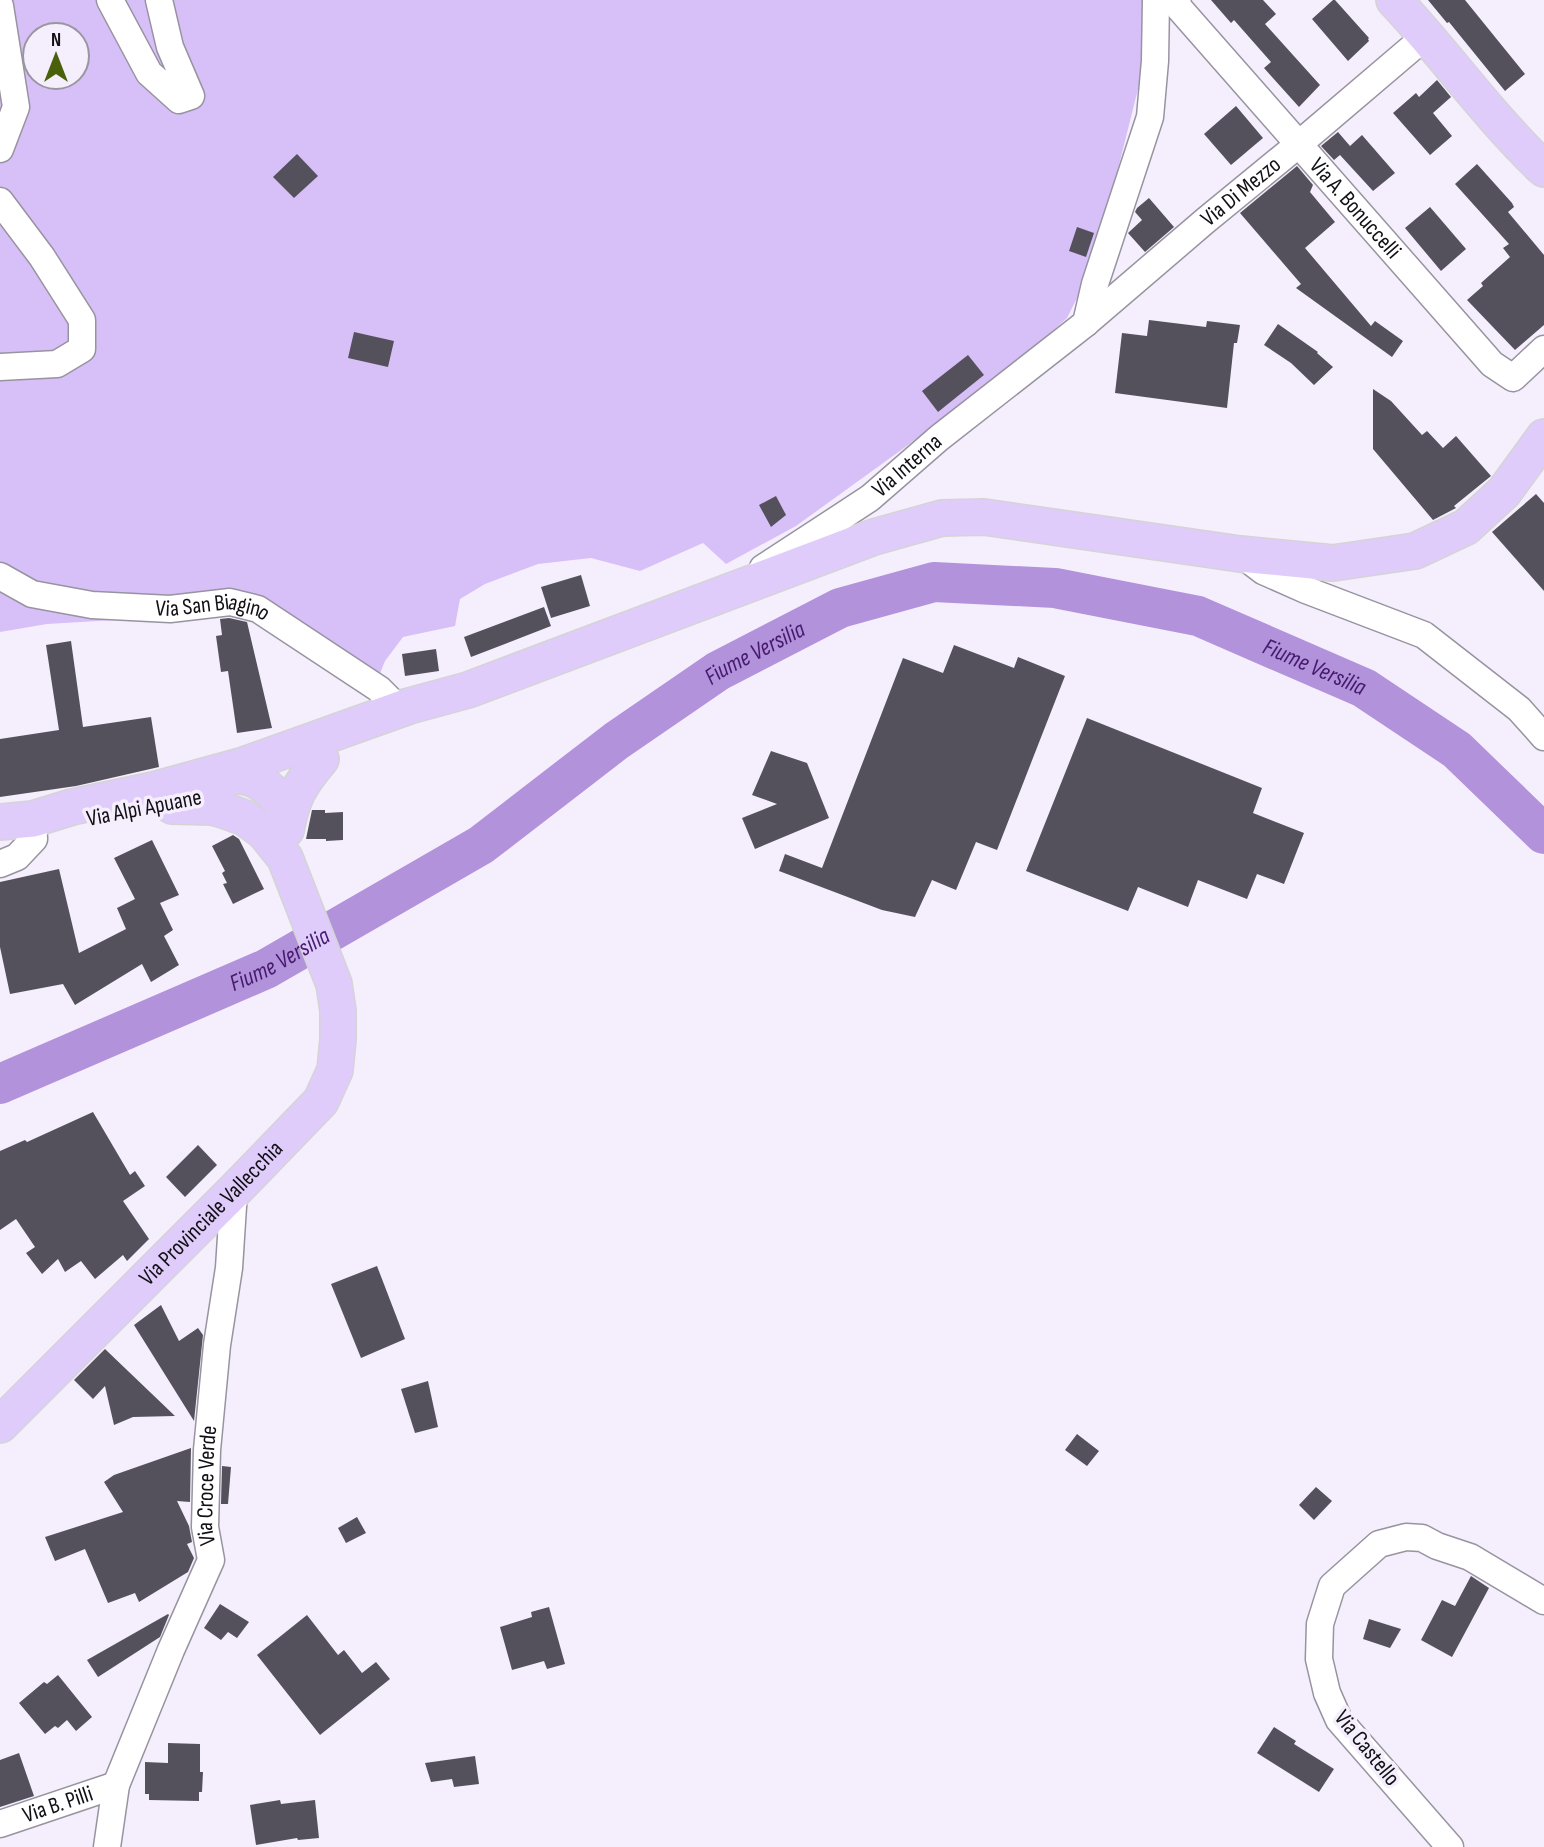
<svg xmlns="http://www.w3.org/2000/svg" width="1544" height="1847" font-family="'Sofia Sans Condensed',sans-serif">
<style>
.green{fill:#d7c0f7;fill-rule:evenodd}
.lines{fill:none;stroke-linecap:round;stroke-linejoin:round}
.river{stroke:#b292da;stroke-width:40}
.building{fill:#55515c}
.minor-casing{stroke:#9893a0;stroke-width:29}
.major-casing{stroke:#d4d4d5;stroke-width:38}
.minor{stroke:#fff;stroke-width:26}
.major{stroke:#e0ccfb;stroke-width:35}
.labels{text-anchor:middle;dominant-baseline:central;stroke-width:7;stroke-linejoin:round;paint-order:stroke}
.street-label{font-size:23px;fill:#121014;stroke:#f5effd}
.water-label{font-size:24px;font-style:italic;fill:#461a6e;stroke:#f5effd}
</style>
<rect width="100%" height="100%" fill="#f5effd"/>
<!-- green -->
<path class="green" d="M 0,0 L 1145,0 L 1142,73 L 1117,173 L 1087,278 L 1067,318 L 1023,358 L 904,448 L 796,526 L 726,564 L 703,543 L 640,571 L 591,558 L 538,564 L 485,584 L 460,599 L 455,626 L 403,637 L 385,661 L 373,691 L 244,610 L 216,614 L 47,624 L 0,632 ZM 35,35 L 77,35 L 77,77 L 35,77 Z"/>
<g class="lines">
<!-- river -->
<path class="river" id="s1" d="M 0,1084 L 266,969 L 481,845 L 616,741 L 718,671 L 840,608 L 934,582 L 1055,588 L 1198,616 L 1364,688 L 1457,750 L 1544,834"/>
</g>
<!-- building -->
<g class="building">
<path d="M 1211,0 L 1263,0 L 1276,14 L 1265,24 L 1320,85 L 1299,107 L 1264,68 L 1271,62 L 1234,20 L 1231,23 Z"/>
<path d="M 1333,0 L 1335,0 L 1369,38 L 1368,39 L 1369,41 L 1348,61 L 1312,19 Z"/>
<path d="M 1428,0 L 1465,0 L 1525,74 L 1505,91 L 1449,22 L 1447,23 Z"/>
<path d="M 1437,80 L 1451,97 L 1433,113 L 1452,136 L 1430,155 L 1393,113 L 1416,93 L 1419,97 Z"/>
<path d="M 1236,106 L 1263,138 L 1231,165 L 1204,134 Z"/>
<path d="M 1338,132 L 1350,146 L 1362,135 L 1395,173 L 1373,191 L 1340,155 L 1334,160 L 1321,146 Z"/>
<path d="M 297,154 L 318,176 L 294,198 L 273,177 Z"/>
<path d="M 1477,164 L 1512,203 L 1514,207 L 1508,212 L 1544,255 L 1544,325 L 1515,350 L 1467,300 L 1483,286 L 1481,283 L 1510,257 L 1503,248 L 1509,244 L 1455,184 Z"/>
<path d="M 1297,166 L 1313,185 L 1310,192 L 1335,222 L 1305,248 L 1371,326 L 1375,321 L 1403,341 L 1392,357 L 1296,288 L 1301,284 L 1240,213 Z"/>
<path d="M 1149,198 L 1174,227 L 1145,252 L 1128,233 L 1142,220 L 1135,212 L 1137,208 Z"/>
<path d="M 1430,207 L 1466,249 L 1441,271 L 1405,228 Z"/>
<path d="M 1077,227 L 1094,233 L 1086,257 L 1069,251 Z"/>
<path d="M 1149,320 L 1206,327 L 1207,321 L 1240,325 L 1237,343 L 1234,343 L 1227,408 L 1115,393 L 1122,333 L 1147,336 Z"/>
<path d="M 1278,324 L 1318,352 L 1317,353 L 1333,367 L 1314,385 L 1291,363 L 1264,345 Z"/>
<path d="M 354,332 L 394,341 L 388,367 L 348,358 Z"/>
<path d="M 968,355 L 984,375 L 938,412 L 922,391 Z"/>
<path d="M 1373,389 L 1391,401 L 1422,435 L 1427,431 L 1443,448 L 1456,436 L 1491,476 L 1454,506 L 1456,508 L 1433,520 L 1373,449 Z"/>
<path d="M 1536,494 L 1544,503 L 1544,591 L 1492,532 Z"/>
<path d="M 776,496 L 786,515 L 771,527 L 759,505 Z"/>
<path d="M 581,575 L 590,606 L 551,618 L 541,587 Z"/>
<path d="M 544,607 L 551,626 L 471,657 L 464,637 Z"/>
<path d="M 229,618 L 247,622 L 272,728 L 237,733 L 228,671 L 221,672 L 216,636 L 222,635 L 220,619 Z"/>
<path d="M 71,641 L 83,727 L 151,717 L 159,767 L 76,786 L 0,797 L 0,739 L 59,730 L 46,645 Z"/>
<path d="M 954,645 L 1014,668 L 1018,657 L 1065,676 L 997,850 L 976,842 L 956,890 L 932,880 L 915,917 L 882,910 L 779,871 L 785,854 L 822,868 L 903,658 L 943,673 Z"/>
<path d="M 436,649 L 439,671 L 405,676 L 402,654 Z"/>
<path d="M 1087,718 L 1262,788 L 1253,813 L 1304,833 L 1284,884 L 1257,874 L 1247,899 L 1198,880 L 1188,907 L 1138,887 L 1128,911 L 1026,871 Z"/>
<path d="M 771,751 L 807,763 L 829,818 L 755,849 L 742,818 L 777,804 L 752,795 Z"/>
<path d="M 312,810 L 325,810 L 325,813 L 343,812 L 343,840 L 326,841 L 326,839 L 306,839 Z"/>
<path d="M 233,835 L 239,839 L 264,889 L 233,904 L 223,884 L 227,883 L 222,873 L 225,871 L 212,846 Z"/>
<path d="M 152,840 L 179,895 L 160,903 L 173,930 L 164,936 L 179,965 L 151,982 L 142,964 L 75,1005 L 63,984 L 10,994 L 0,947 L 0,882 L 59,869 L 79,953 L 126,929 L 117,908 L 135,899 L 114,858 Z"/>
<path d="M 93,1112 L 130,1175 L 135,1171 L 145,1186 L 123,1201 L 149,1239 L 127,1261 L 123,1255 L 95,1279 L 81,1261 L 65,1272 L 58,1259 L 42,1274 L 26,1253 L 35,1247 L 16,1219 L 0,1230 L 0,1151 L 25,1140 L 27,1142 Z"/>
<path d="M 198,1145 L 217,1165 L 185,1197 L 166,1177 Z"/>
<path d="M 377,1266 L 405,1339 L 361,1358 L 331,1284 Z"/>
<path d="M 161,1305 L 179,1341 L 198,1328 L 203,1335 L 194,1421 L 134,1325 Z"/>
<path d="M 105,1349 L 175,1416 L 133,1417 L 114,1425 L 105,1386 L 93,1399 L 74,1380 Z"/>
<path d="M 428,1381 L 438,1427 L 415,1433 L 401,1389 Z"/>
<path d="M 1077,1434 L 1099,1451 L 1087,1466 L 1065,1450 Z"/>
<path d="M 191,1448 L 190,1502 L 177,1501 L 189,1526 L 192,1542 L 187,1544 L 194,1558 L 188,1572 L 139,1602 L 135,1593 L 108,1603 L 85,1549 L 55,1561 L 45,1537 L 123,1512 L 104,1482 L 114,1475 Z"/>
<path d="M 222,1466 L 231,1467 L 228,1504 L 221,1504 Z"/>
<path d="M 1316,1487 L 1332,1501 L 1314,1520 L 1299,1505 Z"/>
<path d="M 357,1517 L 366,1533 L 346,1543 L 338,1528 Z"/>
<path d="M 1471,1576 L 1489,1588 L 1452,1657 L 1421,1640 L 1442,1600 L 1455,1606 Z"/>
<path d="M 220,1604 L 249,1622 L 237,1638 L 228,1632 L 221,1640 L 204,1628 Z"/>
<path d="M 549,1607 L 565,1664 L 547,1669 L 544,1661 L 512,1670 L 500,1627 L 532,1617 L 531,1612 Z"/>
<path d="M 168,1614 L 169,1615 L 160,1637 L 98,1677 L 87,1660 Z"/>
<path d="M 307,1615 L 338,1655 L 344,1650 L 362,1673 L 376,1662 L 390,1679 L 320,1735 L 257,1655 Z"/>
<path d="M 1369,1619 L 1401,1629 L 1390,1648 L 1363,1639 Z"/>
<path d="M 58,1675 L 92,1717 L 76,1731 L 67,1720 L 58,1728 L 55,1726 L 45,1734 L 19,1703 L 44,1682 L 47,1684 Z"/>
<path d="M 1274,1727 L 1296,1741 L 1294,1744 L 1334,1769 L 1319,1792 L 1257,1753 Z"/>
<path d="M 168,1743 L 200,1744 L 200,1772 L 203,1772 L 202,1792 L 199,1792 L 199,1801 L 149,1800 L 149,1794 L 145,1794 L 145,1762 L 168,1763 Z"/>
<path d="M 19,1753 L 34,1796 L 0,1807 L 0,1760 Z"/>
<path d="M 475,1756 L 479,1784 L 454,1787 L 452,1779 L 431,1782 L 425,1763 Z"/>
<path d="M 280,1800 L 281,1804 L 315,1800 L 319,1838 L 298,1840 L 297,1838 L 256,1845 L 250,1805 Z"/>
</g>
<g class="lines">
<defs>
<g id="minor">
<path d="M 110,0 L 149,73 L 179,100 L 191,96 L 170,47 L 159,0"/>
<path id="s2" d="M 1177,0 L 1179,8 L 1492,364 L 1513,378 L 1544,349"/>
<path d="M 0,6 L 16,107 L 0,149"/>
<path d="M 0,201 L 42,257 L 82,320 L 82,349 L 57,364 L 0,367"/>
<path d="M 1086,323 L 1095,284 L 1150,117 L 1155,61 L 1156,0"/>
<path d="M 1242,555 L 1263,571 L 1306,590 L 1424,635 L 1519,709 L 1544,737"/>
<path id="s3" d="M 763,568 L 870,498 L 939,438 L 1086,323 L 1205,221 L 1299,144 L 1427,35"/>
<path id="s4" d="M 0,576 L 32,594 L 92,605 L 170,609 L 230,602 L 258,609 L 379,689 L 399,709"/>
<path d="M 0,864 L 17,857 L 34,839 L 33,819"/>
<path id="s5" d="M 0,1824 L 116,1785"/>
<path id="s6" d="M 107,1847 L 116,1785 L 171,1650 L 211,1560 L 205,1527 L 207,1450 L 217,1345 L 229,1268 L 234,1191"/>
<path d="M 1450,1847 L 1339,1720 L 1327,1693 L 1319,1659 L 1320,1624 L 1332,1586 L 1379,1544 L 1406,1537 L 1422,1538 L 1437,1546 L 1470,1557 L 1544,1601"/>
</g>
<g id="major">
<path d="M 1394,0 C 1445,54 1490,118 1544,169"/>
<path d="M 217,782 C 224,780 232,776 239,776 C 261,777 276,795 289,810"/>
<path d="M 0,822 L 33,819 L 72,807 L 157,789 L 244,765 L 409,706 L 468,690 L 874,537 L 942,518 L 984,517 L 1240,554 L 1333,563 L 1415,551 L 1466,527 L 1504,492 L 1544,437"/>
<path d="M 286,830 C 292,797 300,784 321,759"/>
<path id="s7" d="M 0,1425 L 234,1191 L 321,1101 L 335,1070 L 338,1039 L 338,1011 L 334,984 L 285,858 L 264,832 L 245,818 L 223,810 L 212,807 L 172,806"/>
</g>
</defs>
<!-- minor casing -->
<use href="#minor" class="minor-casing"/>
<!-- major casing -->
<use href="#major" class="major-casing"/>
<!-- minor -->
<use href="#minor" class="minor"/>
<!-- major -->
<use href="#major" class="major"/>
</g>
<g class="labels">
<!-- street labels -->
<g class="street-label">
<text stroke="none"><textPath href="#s3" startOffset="609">Via Di Mezzo</textPath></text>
<text stroke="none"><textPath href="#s2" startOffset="275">Via A. Bonuccelli</textPath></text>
<text stroke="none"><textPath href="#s3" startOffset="177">Via Interna</textPath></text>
<text stroke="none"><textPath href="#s4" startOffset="219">Via San Biagino</textPath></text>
<text transform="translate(144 808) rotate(-11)">Via Alpi Apuane</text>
<text stroke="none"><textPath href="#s7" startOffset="299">Via Provinciale Vallecchia</textPath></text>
<text stroke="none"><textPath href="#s6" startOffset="382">Via Croce Verde</textPath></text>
<text transform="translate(1367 1748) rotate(51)">Via Castello</text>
<text stroke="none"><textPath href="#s5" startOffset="61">Via B. Pilli</textPath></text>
</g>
<!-- water labels -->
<g class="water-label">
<text stroke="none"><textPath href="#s1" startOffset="873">Fiume Versilia</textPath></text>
<text stroke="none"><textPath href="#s1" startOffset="1461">Fiume Versilia</textPath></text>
<text stroke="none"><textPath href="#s1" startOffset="306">Fiume Versilia</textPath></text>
</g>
</g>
<!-- north arrow -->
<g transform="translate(56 56)"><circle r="33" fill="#f5effd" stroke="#9a96a0" stroke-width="2"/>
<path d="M0-5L12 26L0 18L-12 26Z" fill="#4b600a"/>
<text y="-10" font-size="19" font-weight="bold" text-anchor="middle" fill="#121014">N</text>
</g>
</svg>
